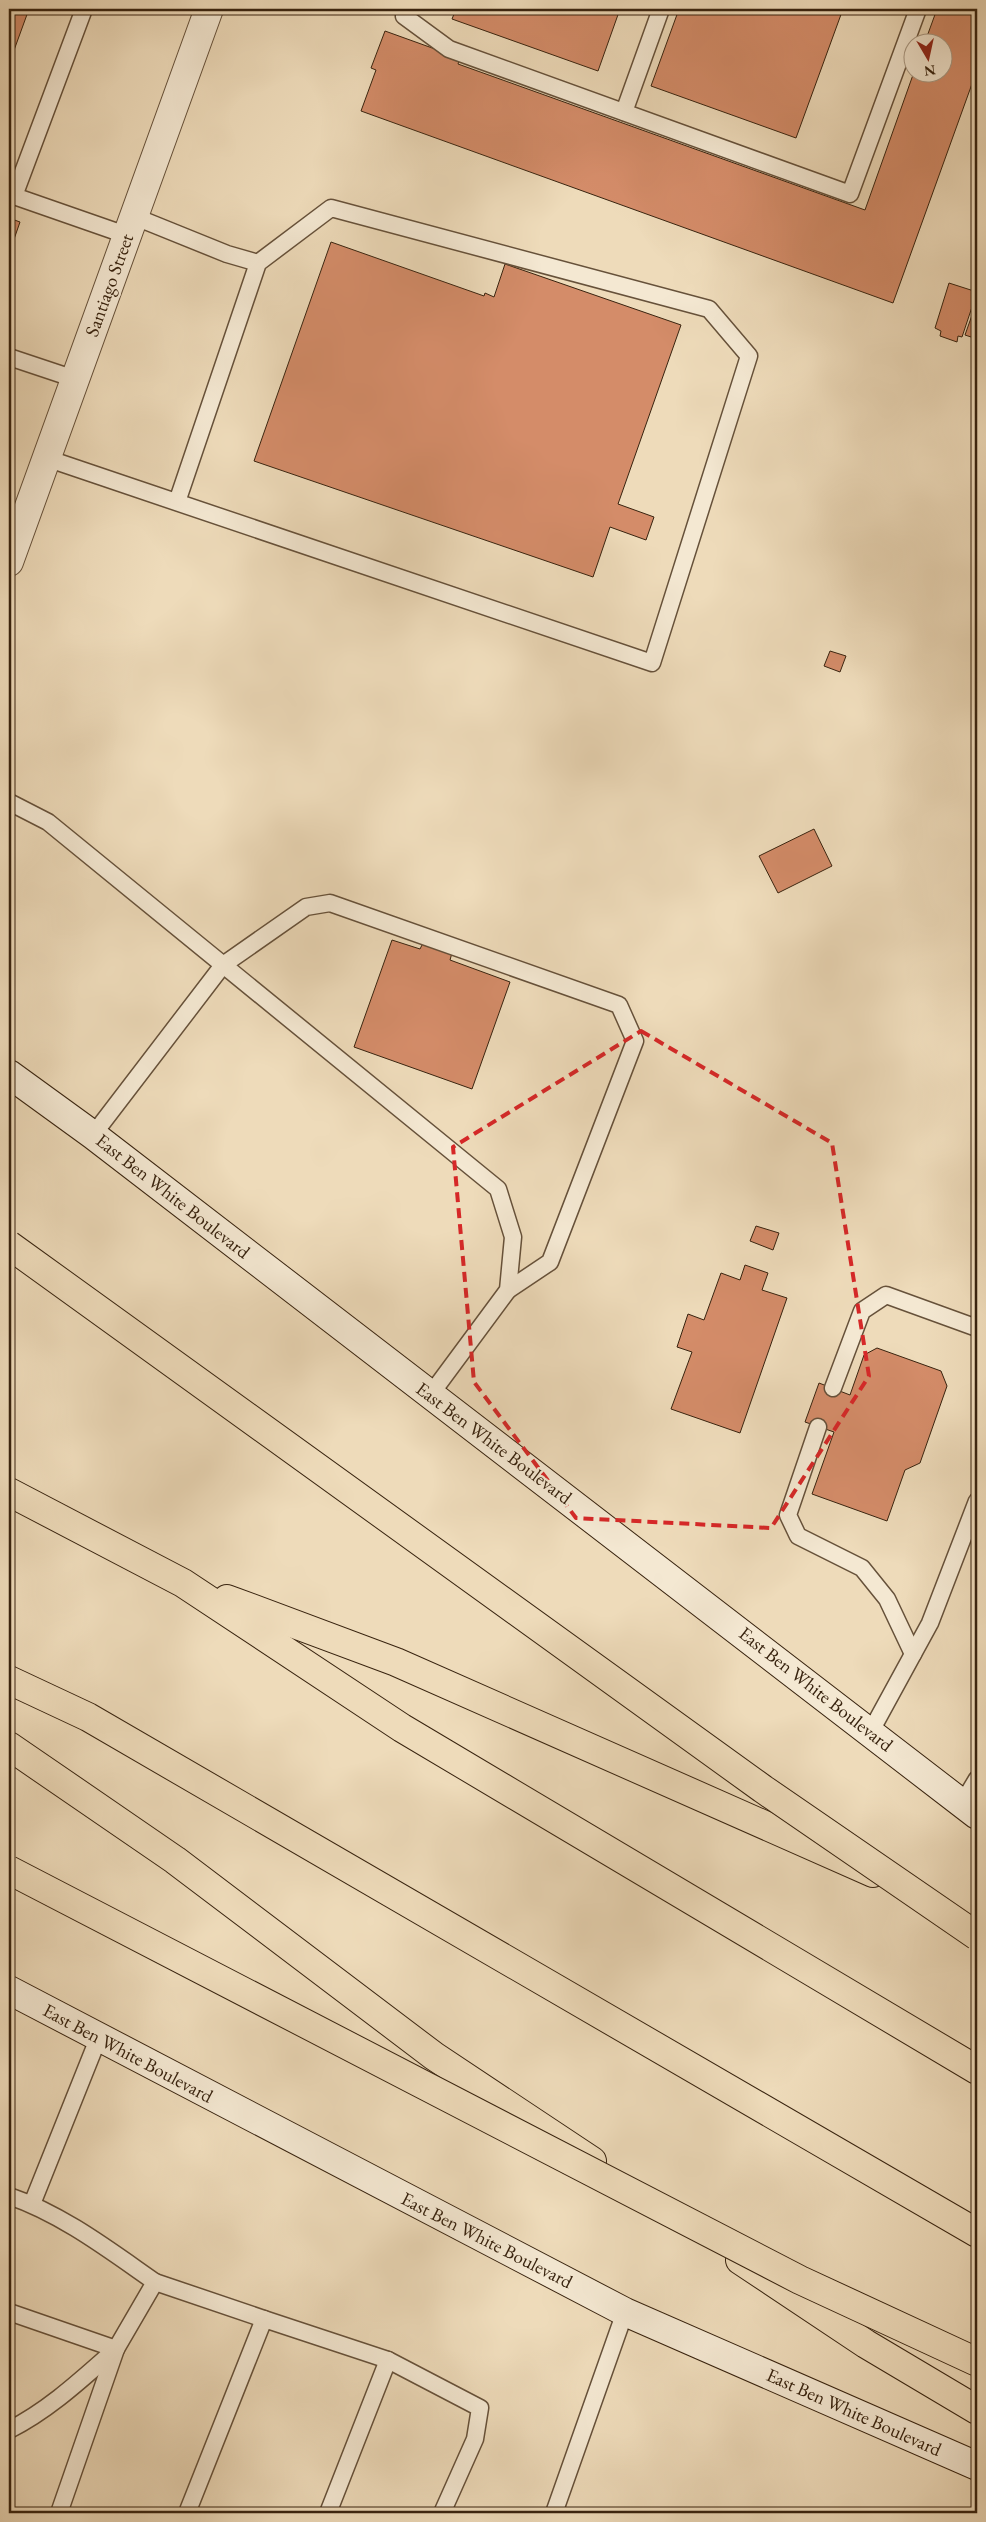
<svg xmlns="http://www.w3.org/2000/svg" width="986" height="2522" font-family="'EB Garamond',serif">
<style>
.building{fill:#d48c69;stroke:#38230f}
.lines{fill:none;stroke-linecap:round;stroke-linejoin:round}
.service-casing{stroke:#66513a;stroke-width:19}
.minor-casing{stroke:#66513a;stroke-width:30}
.secondary-casing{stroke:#38230f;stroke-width:30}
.motorway-casing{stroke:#38230f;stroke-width:30}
.service{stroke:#f4e8d2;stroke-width:16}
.minor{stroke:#f4e8d2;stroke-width:28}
.secondary{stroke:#f4e8d2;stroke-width:28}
.motorway{stroke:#eedbba;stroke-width:28}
.motorway-bridge-casing{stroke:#38230f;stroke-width:30;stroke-linecap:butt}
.motorway-bridge{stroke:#eedbba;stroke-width:28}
.marked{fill:none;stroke:#d62828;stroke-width:4;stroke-dasharray:10 6;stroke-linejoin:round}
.labels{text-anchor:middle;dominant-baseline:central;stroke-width:4.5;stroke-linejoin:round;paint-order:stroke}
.street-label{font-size:19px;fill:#38230f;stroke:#f4e8d2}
</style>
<rect width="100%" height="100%" fill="#eedbba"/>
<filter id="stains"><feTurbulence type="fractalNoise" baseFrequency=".004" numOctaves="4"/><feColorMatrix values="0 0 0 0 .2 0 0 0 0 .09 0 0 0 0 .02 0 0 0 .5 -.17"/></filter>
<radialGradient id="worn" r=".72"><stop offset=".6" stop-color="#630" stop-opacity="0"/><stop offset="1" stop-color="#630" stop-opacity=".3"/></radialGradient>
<!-- building -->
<g class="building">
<path d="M 9,9 L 29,9 L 9,64 Z"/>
<path d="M 456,9 L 620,9 L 598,71 L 452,19 Z"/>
<path d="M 679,9 L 843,9 L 796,138 L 651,86 Z"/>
<path d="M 937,9 L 977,9 L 977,70 L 893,303 L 361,111 L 376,70 L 371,68 L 385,31 L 460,58 L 458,64 L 865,210 L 914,72 L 944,72 L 944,42 L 925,42 Z"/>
<path d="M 9,218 L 20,222 L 12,245 L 9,243 Z"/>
<path d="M 331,242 L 484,296 L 485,293 L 494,297 L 505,264 L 681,325 L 618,504 L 654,517 L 646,540 L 610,527 L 593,577 L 254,461 Z"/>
<path d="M 949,283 L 977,292 L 962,337 L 958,336 L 957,342 L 940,336 L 941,331 L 935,328 Z"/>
<path d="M 977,301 L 977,339 L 965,335 Z"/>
<path d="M 830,651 L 846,656 L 840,672 L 824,666 Z"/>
<path d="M 814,829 L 832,866 L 778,893 L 759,856 Z"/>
<path d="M 392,940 L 420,949 L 423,943 L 452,953 L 450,960 L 510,982 L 472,1089 L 354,1047 Z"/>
<path d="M 756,1226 L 779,1233 L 773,1250 L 750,1241 Z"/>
<path d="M 745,1265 L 768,1273 L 762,1290 L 787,1298 L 740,1433 L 671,1409 L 692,1352 L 677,1347 L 688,1314 L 704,1320 L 721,1273 L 740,1280 Z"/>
<path d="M 877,1348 L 941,1371 L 947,1386 L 920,1463 L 905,1470 L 887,1521 L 812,1494 L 834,1432 L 805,1422 L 819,1383 L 850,1395 L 864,1355 Z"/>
</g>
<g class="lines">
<defs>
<g id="service">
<path d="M 405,9 L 404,16 L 449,49 L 850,194 L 918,9"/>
<path d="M 624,112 L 661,9"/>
<path d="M 9,194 L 14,196 L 84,9"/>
<path d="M 14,196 L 126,235"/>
<path d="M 133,216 L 227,254 L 258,263"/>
<path d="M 9,357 L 75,379"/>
<path d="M 46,458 L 111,480 L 652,663 L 749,356 L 709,309 L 331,208 L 258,263 L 177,502"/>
<path d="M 9,802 L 48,822 L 498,1189 L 513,1237 L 508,1290 L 431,1394"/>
<path d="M 93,1135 L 223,965 L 306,907 L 330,903 L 619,1005 L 635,1041 L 550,1262 L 508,1290"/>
<path d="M 833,1388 L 862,1311 L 886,1295 L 977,1328"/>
<path d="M 818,1427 L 788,1515 L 798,1536 L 862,1568 L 887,1599 L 913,1654"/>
<path d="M 871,1731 L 930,1623 L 977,1501"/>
<path d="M 962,1804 L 977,1779"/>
<path d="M 9,2196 C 62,2214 109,2250 155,2282 L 116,2349 L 59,2513"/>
<path d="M 32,2204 L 98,2039"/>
<path d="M 155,2282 L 264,2319"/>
<path d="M 9,2312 L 116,2349"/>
<path d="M 9,2430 C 49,2410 83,2378 116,2349"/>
<path d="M 187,2513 L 264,2319 L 388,2360 L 480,2408 L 475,2439 L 442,2513"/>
<path d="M 328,2513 L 388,2360"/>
<path d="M 554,2513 L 625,2312"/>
</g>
<path id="minor" d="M 9,562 L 209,9"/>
<g id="secondary">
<path d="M 9,1074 L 93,1135 L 977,1815"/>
<path d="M 9,1990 L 625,2312 L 977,2466"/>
</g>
<g id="motorway">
<path d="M 9,1492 L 183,1583 L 402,1728 L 977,2070"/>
<path d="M 227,1599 L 396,1662 L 873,1873"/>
<path d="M 9,1680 L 88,1717 L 977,2233"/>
<path d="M 9,1746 L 175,1860 L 434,2056 L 592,2161"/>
<path d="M 740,2260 L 866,2344 L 977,2410"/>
</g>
</defs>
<!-- service casing -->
<use href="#service" class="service-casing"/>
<!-- minor casing -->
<use href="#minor" class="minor-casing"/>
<!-- secondary casing -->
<use href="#secondary" class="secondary-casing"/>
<!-- motorway casing -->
<use href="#motorway" class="motorway-casing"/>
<!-- service -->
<use href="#service" class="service"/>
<!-- minor -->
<use href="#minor" class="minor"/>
<!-- secondary -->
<use href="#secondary" class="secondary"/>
<!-- motorway -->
<use href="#motorway" class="motorway"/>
<defs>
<g id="motorway-bridge">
<path d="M 9,1245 L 763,1789 L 977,1936"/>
<path d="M 9,1870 L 800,2280 L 977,2362"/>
</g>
</defs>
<!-- motorway-bridge casing -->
<use href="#motorway-bridge" class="motorway-bridge-casing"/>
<!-- motorway-bridge -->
<use href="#motorway-bridge" class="motorway-bridge"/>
</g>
<!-- marked area -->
<path class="marked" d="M 641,1031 L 832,1143 L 869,1376 L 771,1528 L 576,1518 L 474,1382 L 453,1147 Z"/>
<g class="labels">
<!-- street labels -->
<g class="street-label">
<text transform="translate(109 285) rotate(-70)">Santiago Street</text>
<text transform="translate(173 1196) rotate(38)">East Ben White Boulevard</text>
<text transform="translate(494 1443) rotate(37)">East Ben White Boulevard</text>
<text transform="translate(816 1689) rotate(38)">East Ben White Boulevard</text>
<text transform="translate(128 2053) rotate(28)">East Ben White Boulevard</text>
<text transform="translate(487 2240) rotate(27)">East Ben White Boulevard</text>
<text transform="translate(854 2412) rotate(24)">East Ben White Boulevard</text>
</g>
</g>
<!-- margin -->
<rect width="986" height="2522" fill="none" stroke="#eedbba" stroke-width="30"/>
<rect x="10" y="10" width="966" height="2502" fill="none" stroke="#38230f" stroke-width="2.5"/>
<rect x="15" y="15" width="956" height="2492" fill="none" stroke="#38230f"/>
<!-- north arrow -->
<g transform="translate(928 58) rotate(171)"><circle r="24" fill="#f4e8d2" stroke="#a99984"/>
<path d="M0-4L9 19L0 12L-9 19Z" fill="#8f2418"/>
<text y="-8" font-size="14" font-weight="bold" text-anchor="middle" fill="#38230f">N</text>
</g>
<rect width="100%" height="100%" filter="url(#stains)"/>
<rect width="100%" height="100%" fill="url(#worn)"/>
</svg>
